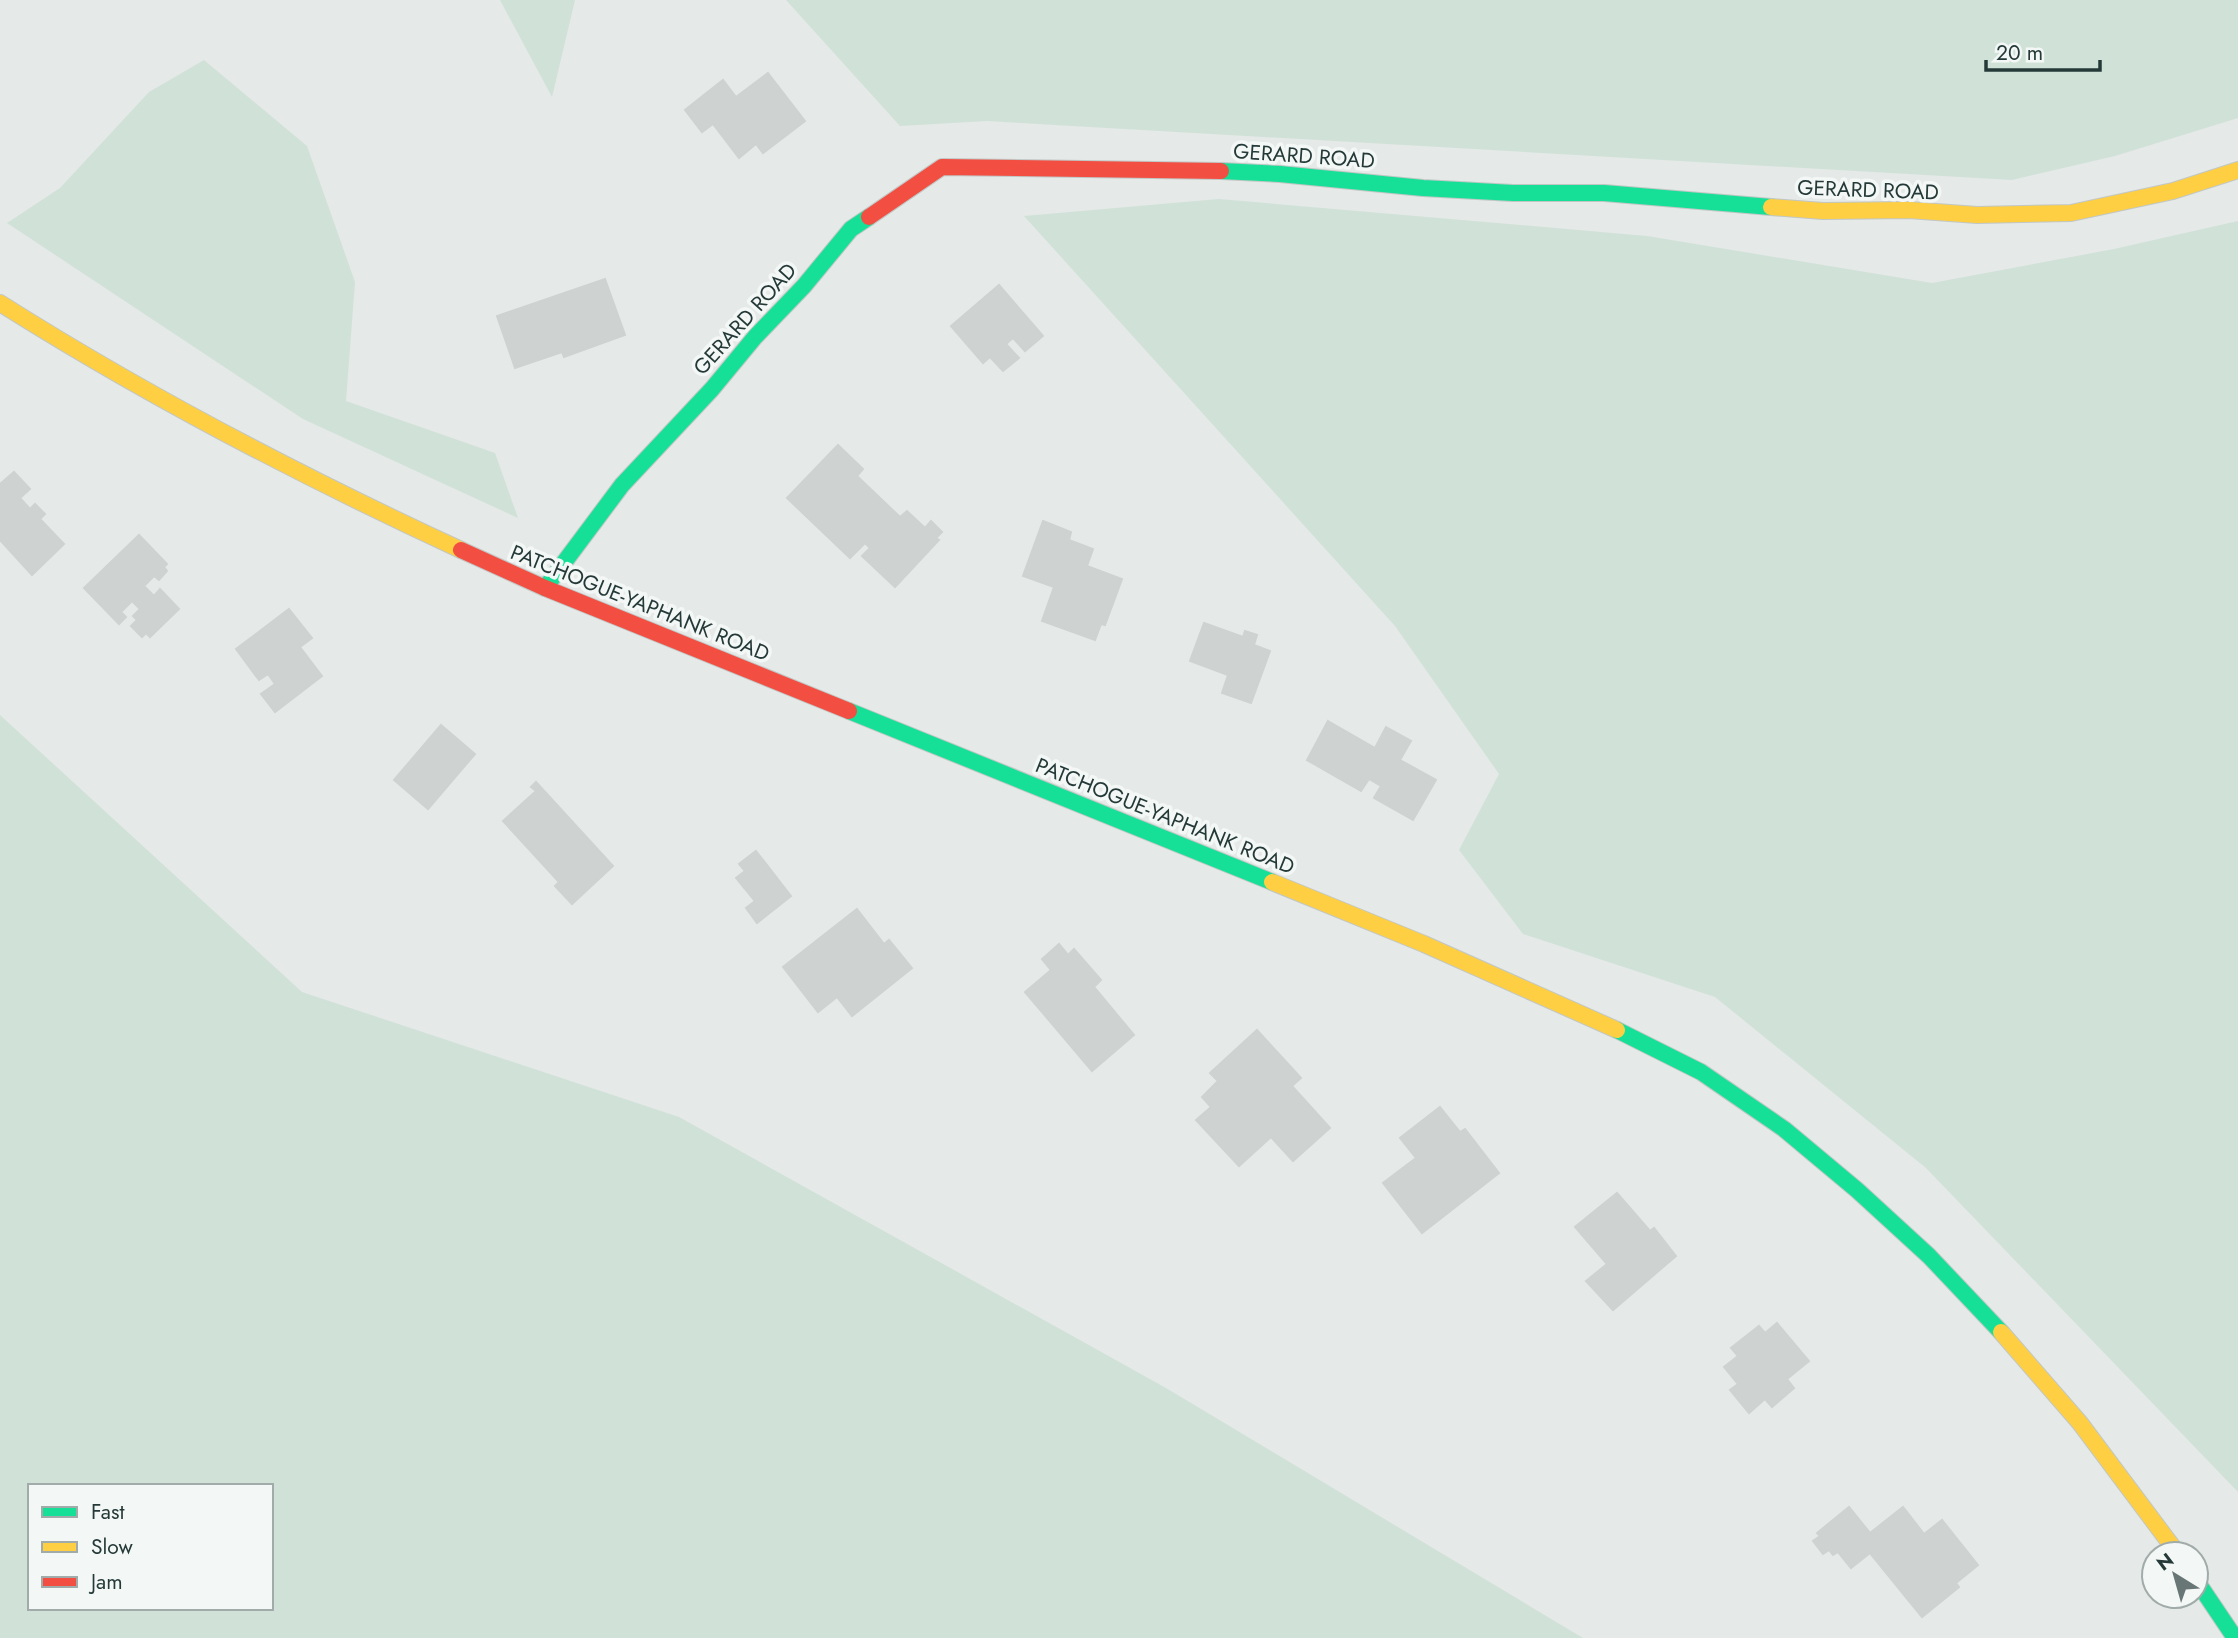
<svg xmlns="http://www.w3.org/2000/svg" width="2238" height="1638" font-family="Jost,sans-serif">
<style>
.green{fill:#d0e1d8;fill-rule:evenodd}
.building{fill:#ced2d1;stroke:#ced2d1;stroke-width:2}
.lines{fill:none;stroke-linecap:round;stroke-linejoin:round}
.fast-casing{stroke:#c1c7c5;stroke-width:18}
.slow-casing{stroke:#c1c7c5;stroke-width:18}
.jam-casing{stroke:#c1c7c5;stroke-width:18}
.fast{stroke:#16e098;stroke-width:16}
.slow{stroke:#ffcf43;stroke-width:16}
.jam{stroke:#f24e42;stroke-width:16}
.labels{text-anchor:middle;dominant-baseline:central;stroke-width:7;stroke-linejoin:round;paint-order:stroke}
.street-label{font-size:21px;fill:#253a38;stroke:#f3f8f6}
</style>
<rect width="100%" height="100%" fill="#e5e9e8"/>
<!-- green -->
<g class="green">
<path d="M 500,0 L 575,0 L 552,97 Z"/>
<path d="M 786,0 L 2238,0 L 2238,118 L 2115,156 L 2012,180 L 987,121 L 900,126 Z"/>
<path d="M 204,60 L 307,146 L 355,282 L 346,401 L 495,453 L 518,518 L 303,419 L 7,223 L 60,188 L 149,92 Z"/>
<path d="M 1219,199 L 1647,236 L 1932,283 L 2114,249 L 2238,221 L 2238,1492 L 1926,1168 L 1715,997 L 1523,934 L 1459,850 L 1499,774 L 1395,626 L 1024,216 Z"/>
<path d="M 0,715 L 302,992 L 679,1117 L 1166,1388 L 1583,1638 L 0,1638 ZM 30,1486 L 271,1486 L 271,1608 L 30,1608 Z"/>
</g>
<!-- building -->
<g class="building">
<path d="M 768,73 L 805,121 L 763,153 L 756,144 L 739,158 L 713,124 L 702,132 L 685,110 L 723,80 L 736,97 Z"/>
<path d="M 605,279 L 625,335 L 564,357 L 562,352 L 515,368 L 497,316 Z"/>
<path d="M 999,285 L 1043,336 L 1025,351 L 1013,338 L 1006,344 L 1019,358 L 1003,371 L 990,357 L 983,363 L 951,326 Z"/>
<path d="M 838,445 L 863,469 L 857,476 L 900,517 L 907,511 L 925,528 L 931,521 L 942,532 L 936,538 L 939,540 L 895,587 L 862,556 L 870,548 L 865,543 L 850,558 L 787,498 Z"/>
<path d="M 14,472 L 30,489 L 20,498 L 30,509 L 35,504 L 45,514 L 40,519 L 64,544 L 32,575 L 0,540 L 0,484 Z"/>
<path d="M 1043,521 L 1071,532 L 1069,540 L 1093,549 L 1087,566 L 1122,579 L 1105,625 L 1101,624 L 1095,640 L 1042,621 L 1054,587 L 1023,576 Z"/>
<path d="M 139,535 L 167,564 L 164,567 L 167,571 L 159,580 L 154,576 L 144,586 L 154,596 L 160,589 L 179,609 L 150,637 L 146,633 L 142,637 L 131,626 L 137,620 L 133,616 L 140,609 L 132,601 L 121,612 L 126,617 L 119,624 L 84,588 Z"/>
<path d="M 289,609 L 312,638 L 300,647 L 322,676 L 275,712 L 261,694 L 275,684 L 268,674 L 259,680 L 236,649 Z"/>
<path d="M 1204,623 L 1243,637 L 1245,631 L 1257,635 L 1254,645 L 1270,651 L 1251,703 L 1222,693 L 1228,675 L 1190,661 Z"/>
<path d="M 1328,721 L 1375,748 L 1386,727 L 1411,741 L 1400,760 L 1436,780 L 1413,820 L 1374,798 L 1381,786 L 1369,779 L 1361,791 L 1307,760 Z"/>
<path d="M 441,725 L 475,754 L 428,809 L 394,780 Z"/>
<path d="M 536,782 L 613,866 L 572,904 L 555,886 L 559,882 L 503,821 L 536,791 L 531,787 Z"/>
<path d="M 756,851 L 791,896 L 757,923 L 746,908 L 755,901 L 736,878 L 745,871 L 739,864 Z"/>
<path d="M 857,909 L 884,944 L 889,940 L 912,968 L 852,1016 L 837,997 L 818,1012 L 783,967 Z"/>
<path d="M 1059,944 L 1068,955 L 1074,949 L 1101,980 L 1094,987 L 1134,1035 L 1092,1071 L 1025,992 L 1051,970 L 1042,959 Z"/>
<path d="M 1257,1030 L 1301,1078 L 1292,1086 L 1330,1128 L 1293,1161 L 1271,1137 L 1239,1166 L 1196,1120 L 1211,1107 L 1202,1097 L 1218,1081 L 1210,1073 Z"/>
<path d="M 1440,1107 L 1460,1132 L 1465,1129 L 1499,1173 L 1422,1233 L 1383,1183 L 1416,1158 L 1400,1138 Z"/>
<path d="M 1617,1193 L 1650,1231 L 1654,1228 L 1676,1256 L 1613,1310 L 1586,1281 L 1607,1264 L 1575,1227 Z"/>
<path d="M 1777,1323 L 1809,1361 L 1787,1379 L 1794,1388 L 1772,1407 L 1765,1399 L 1749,1413 L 1730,1390 L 1738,1384 L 1724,1367 L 1738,1356 L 1731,1348 L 1759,1326 L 1765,1333 Z"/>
<path d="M 1849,1507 L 1870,1533 L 1903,1507 L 1924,1534 L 1942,1520 L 1978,1565 L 1956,1583 L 1959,1587 L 1922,1617 L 1870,1553 L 1851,1568 L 1838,1552 L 1833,1555 L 1829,1550 L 1823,1554 L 1813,1541 L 1820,1536 L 1817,1533 Z"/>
</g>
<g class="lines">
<defs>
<g id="fast">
<path d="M 1221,171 L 1280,174 L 1423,188 L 1513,193 L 1604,193 L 1771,207"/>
<path d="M 545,588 L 622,485 L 712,389 L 755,337 L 804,286 L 851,229 L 869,217"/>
<path d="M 849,711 L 1272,882"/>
<path d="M 1617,1030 L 1701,1072 L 1784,1129 L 1857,1190 L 1929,1256 L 2001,1332"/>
<path d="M 2196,1580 L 2235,1638"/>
</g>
<g id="slow">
<path d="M 1771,207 L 1823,211 L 1909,210 L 1977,215 L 2071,213 L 2173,191 L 2238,170"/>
<path d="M 0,303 C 147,396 303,477 461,550"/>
<path d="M 1272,882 L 1424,944 L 1617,1030"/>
<path d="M 2001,1332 L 2080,1423 L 2178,1554"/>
</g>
<g id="jam">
<path d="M 869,217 L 942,167 L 1221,171"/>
<path d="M 461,550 L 545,588 L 849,711"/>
</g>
</defs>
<!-- fast casing -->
<use href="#fast" class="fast-casing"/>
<!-- slow casing -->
<use href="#slow" class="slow-casing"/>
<!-- jam casing -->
<use href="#jam" class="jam-casing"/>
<!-- fast -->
<use href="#fast" class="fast"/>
<!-- slow -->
<use href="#slow" class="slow"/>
<!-- jam -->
<use href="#jam" class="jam"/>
</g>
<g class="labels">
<!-- street labels -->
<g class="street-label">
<text transform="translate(1304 156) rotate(4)">GERARD ROAD</text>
<text transform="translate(1868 190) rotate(2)">GERARD ROAD</text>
<text transform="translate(745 319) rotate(-48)">GERARD ROAD</text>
<text transform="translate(640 603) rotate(22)">PATCHOGUE-YAPHANK ROAD</text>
<text transform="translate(1165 816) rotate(22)">PATCHOGUE-YAPHANK ROAD</text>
</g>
</g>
<!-- legend -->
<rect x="28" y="1484" width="245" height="126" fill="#f3f8f6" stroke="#a1acaa" stroke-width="2"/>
<rect x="42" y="1507" width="35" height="10" fill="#16e098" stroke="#a1acaa" stroke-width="2"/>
<text x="91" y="1519" font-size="21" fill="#253a38">Fast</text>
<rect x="42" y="1542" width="35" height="10" fill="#ffcf43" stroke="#a1acaa" stroke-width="2"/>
<text x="91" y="1554" font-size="21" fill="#253a38">Slow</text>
<rect x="42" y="1577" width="35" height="10" fill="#f24e42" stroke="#a1acaa" stroke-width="2"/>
<text x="91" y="1589" font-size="21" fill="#253a38">Jam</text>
<!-- north arrow -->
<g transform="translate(2175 1575) rotate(323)"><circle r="33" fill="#f3f8f6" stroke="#a1acaa" stroke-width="2"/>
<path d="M0-5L12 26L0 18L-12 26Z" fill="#687776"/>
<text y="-10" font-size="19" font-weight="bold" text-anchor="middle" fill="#253a38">N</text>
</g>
<!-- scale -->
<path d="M1986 60v10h114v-10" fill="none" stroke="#253a38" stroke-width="3.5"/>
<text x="1996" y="60" font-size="21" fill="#253a38" stroke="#f3f8f6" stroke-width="5" paint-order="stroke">20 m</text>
</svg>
